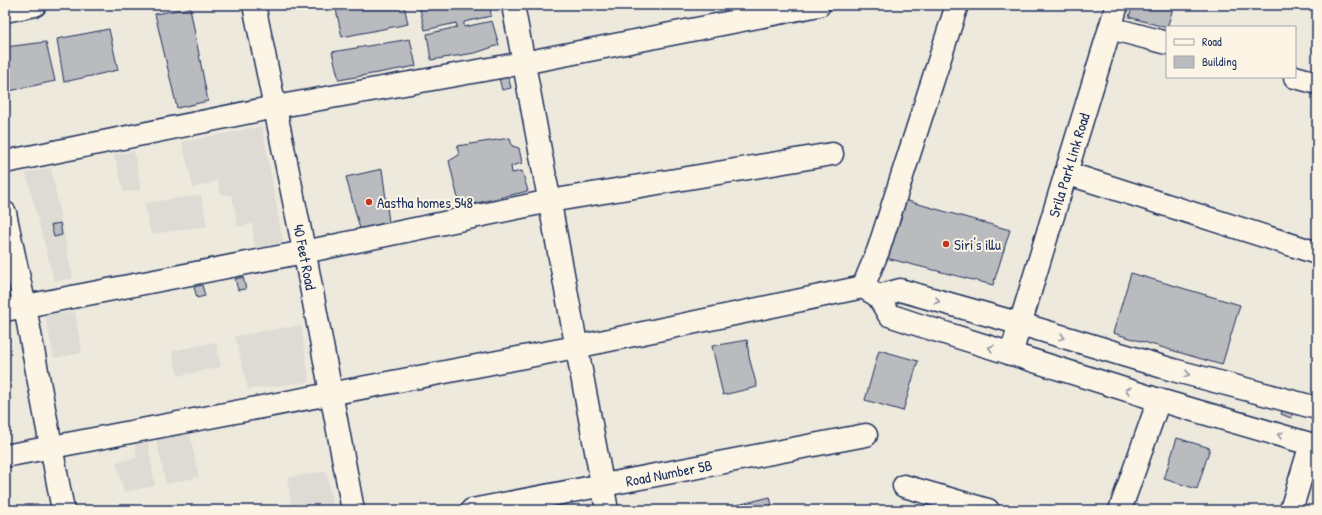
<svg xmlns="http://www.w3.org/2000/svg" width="1322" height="515" font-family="'Patrick Hand',sans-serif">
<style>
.built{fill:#dedbd4}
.building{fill:#babbbe;stroke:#1b2f5e}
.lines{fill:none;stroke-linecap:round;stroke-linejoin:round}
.street-casing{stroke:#1b2f5e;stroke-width:25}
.secondary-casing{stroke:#1b2f5e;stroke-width:25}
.street{stroke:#fcf5e5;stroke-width:22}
.secondary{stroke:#fcf5e5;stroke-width:22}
.oneway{stroke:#8c92a2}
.poi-dot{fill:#c8321e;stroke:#fcf5e5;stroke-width:1.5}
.labels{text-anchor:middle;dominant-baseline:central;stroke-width:4;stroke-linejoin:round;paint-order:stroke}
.street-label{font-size:15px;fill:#1b2f5e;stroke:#fcf5e5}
.poi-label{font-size:15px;fill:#1b2f5e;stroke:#fcf5e5;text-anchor:start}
</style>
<rect width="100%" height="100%" fill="#eee9dd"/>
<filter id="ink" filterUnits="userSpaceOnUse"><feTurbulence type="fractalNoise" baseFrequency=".025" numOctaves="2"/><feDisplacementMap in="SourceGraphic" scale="8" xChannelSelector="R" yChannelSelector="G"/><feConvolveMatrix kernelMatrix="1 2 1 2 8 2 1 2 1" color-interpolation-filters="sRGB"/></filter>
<g filter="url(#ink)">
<!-- built -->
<g class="built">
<path d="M 262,126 L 283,242 L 255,248 L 252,224 L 238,227 L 232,196 L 220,194 L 218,181 L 193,188 L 182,142 Z"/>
<path d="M 134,151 L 141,190 L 124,192 L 114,155 Z"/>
<path d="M 51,168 L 73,279 L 54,281 L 26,173 Z"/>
<path d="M 201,195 L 207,226 L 151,234 L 144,203 Z"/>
<path d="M 75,312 L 82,353 L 54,358 L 45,315 Z"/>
<path d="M 301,325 L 309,382 L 248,389 L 235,336 Z"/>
<path d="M 216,342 L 221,367 L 178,376 L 172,351 Z"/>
<path d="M 189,431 L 199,477 L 166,484 L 156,438 Z"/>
<path d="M 148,443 L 155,486 L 124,492 L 116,462 L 137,458 L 135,444 Z"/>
<path d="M 326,471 L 334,510 L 292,510 L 287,478 Z"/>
</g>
<!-- building -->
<g class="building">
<path d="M 335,5 L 404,5 L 408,24 L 342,37 Z"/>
<path d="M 419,5 L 490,5 L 491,16 L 464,22 L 464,27 L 492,21 L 499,45 L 475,53 L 431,60 L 427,34 L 457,27 L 456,23 L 425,30 Z"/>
<path d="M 1133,5 L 1174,5 L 1167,28 L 1129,17 Z"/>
<path d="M 190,8 L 208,101 L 177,108 L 155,14 Z"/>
<path d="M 109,29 L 118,70 L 64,82 L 57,39 Z"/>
<path d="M 410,39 L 416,66 L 339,80 L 332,52 Z"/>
<path d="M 46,42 L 55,81 L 5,92 L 5,47 Z"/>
<path d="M 508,76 L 511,88 L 502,90 L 499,78 Z"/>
<path d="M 510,138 L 512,146 L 519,148 L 522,163 L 511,166 L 512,173 L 522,171 L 528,191 L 460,207 L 449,161 L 459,155 L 457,146 Z"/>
<path d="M 382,169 L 389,222 L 360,229 L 346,177 Z"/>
<path d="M 901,199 L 1010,230 L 993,285 L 882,257 Z"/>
<path d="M 60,223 L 62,235 L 54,237 L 51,225 Z"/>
<path d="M 1131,273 L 1240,305 L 1222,365 L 1113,333 Z"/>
<path d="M 243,277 L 246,289 L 238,290 L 235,279 Z"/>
<path d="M 202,285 L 205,296 L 197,298 L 194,287 Z"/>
<path d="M 747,340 L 749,357 L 757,387 L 723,395 L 712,346 Z"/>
<path d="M 879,350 L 918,361 L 903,411 L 865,400 Z"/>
<path d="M 1284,405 L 1294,409 L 1291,418 L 1281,414 Z"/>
<path d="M 1177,438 L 1210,448 L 1197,489 L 1164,479 Z"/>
<path d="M 770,497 L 773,510 L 717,510 Z"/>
</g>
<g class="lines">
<defs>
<g id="street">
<path d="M 254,5 L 306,260 L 353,510"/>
<path d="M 513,5 L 607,510"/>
<path d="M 5,11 L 35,5"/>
<path d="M 1110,28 L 1167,43"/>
<path d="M 1295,77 L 1317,83"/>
<path d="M 5,162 L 275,107 L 523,63 L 819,5"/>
<path d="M 1066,173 L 1317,253"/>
<path d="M 5,213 L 25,307 L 63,510"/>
<path d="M 863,287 L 878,251 L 957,5"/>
<path d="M 5,310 L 304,252 L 550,201 L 832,154"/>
<path d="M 1011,354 L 1117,5"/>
<path d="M 5,456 L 576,347 L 863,287 L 878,296"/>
<path d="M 904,486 L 988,510"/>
<path d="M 472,510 L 866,435"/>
<path d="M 1120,510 L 1159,400"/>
<path d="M 1291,510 L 1311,444"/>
</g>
<path id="secondary" d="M 1317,408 L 1173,370 L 1021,324 L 900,290 L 878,296 L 889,315 L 916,324 L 1159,400 L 1317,446"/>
</defs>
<!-- street casing -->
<use href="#street" class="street-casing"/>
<!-- secondary casing -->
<use href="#secondary" class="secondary-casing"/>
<!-- street -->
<use href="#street" class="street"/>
<!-- secondary -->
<use href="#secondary" class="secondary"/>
</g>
<!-- one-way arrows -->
<defs><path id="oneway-chevron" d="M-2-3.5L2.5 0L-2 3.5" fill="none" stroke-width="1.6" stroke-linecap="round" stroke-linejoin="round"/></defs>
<g class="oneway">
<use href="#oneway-chevron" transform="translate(937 301) rotate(16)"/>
<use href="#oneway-chevron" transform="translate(1062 337) rotate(17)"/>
<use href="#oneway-chevron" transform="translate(991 348) rotate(-163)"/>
<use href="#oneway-chevron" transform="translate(1187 374) rotate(15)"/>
<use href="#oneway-chevron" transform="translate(1128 390) rotate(-163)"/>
<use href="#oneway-chevron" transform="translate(1280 435) rotate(-164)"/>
</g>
</g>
<!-- markers -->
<g class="poi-dot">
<circle cx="369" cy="202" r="4"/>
<circle cx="946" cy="244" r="4"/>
</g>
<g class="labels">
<!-- street labels -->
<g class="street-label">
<text transform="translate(1069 165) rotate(-73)">Srila Park Link Road</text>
<text transform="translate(305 257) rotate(79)">40 Feet Road</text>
<text transform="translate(669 473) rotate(-11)">Road Number 5B</text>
</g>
<!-- poi labels -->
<g class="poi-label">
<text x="377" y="202">Aastha homes 548</text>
<text x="954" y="244">Siri's illu</text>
</g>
</g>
<!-- margin -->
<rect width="1322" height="515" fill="none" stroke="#fcf5e5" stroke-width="20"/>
<rect x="10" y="10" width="1302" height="495" fill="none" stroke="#1b2f5e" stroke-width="1.5" filter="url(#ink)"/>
<!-- legend -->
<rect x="1166" y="26" width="130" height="52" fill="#fcf5e5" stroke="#a2a6af"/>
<rect x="1174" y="39" width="20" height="6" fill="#fcf5e5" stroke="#a2a6af"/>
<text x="1202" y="46" font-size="12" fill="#1b2f5e">Road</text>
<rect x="1174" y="56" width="20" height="12" fill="#babbbe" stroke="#a2a6af"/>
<text x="1202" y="66" font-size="12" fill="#1b2f5e">Building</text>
</svg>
